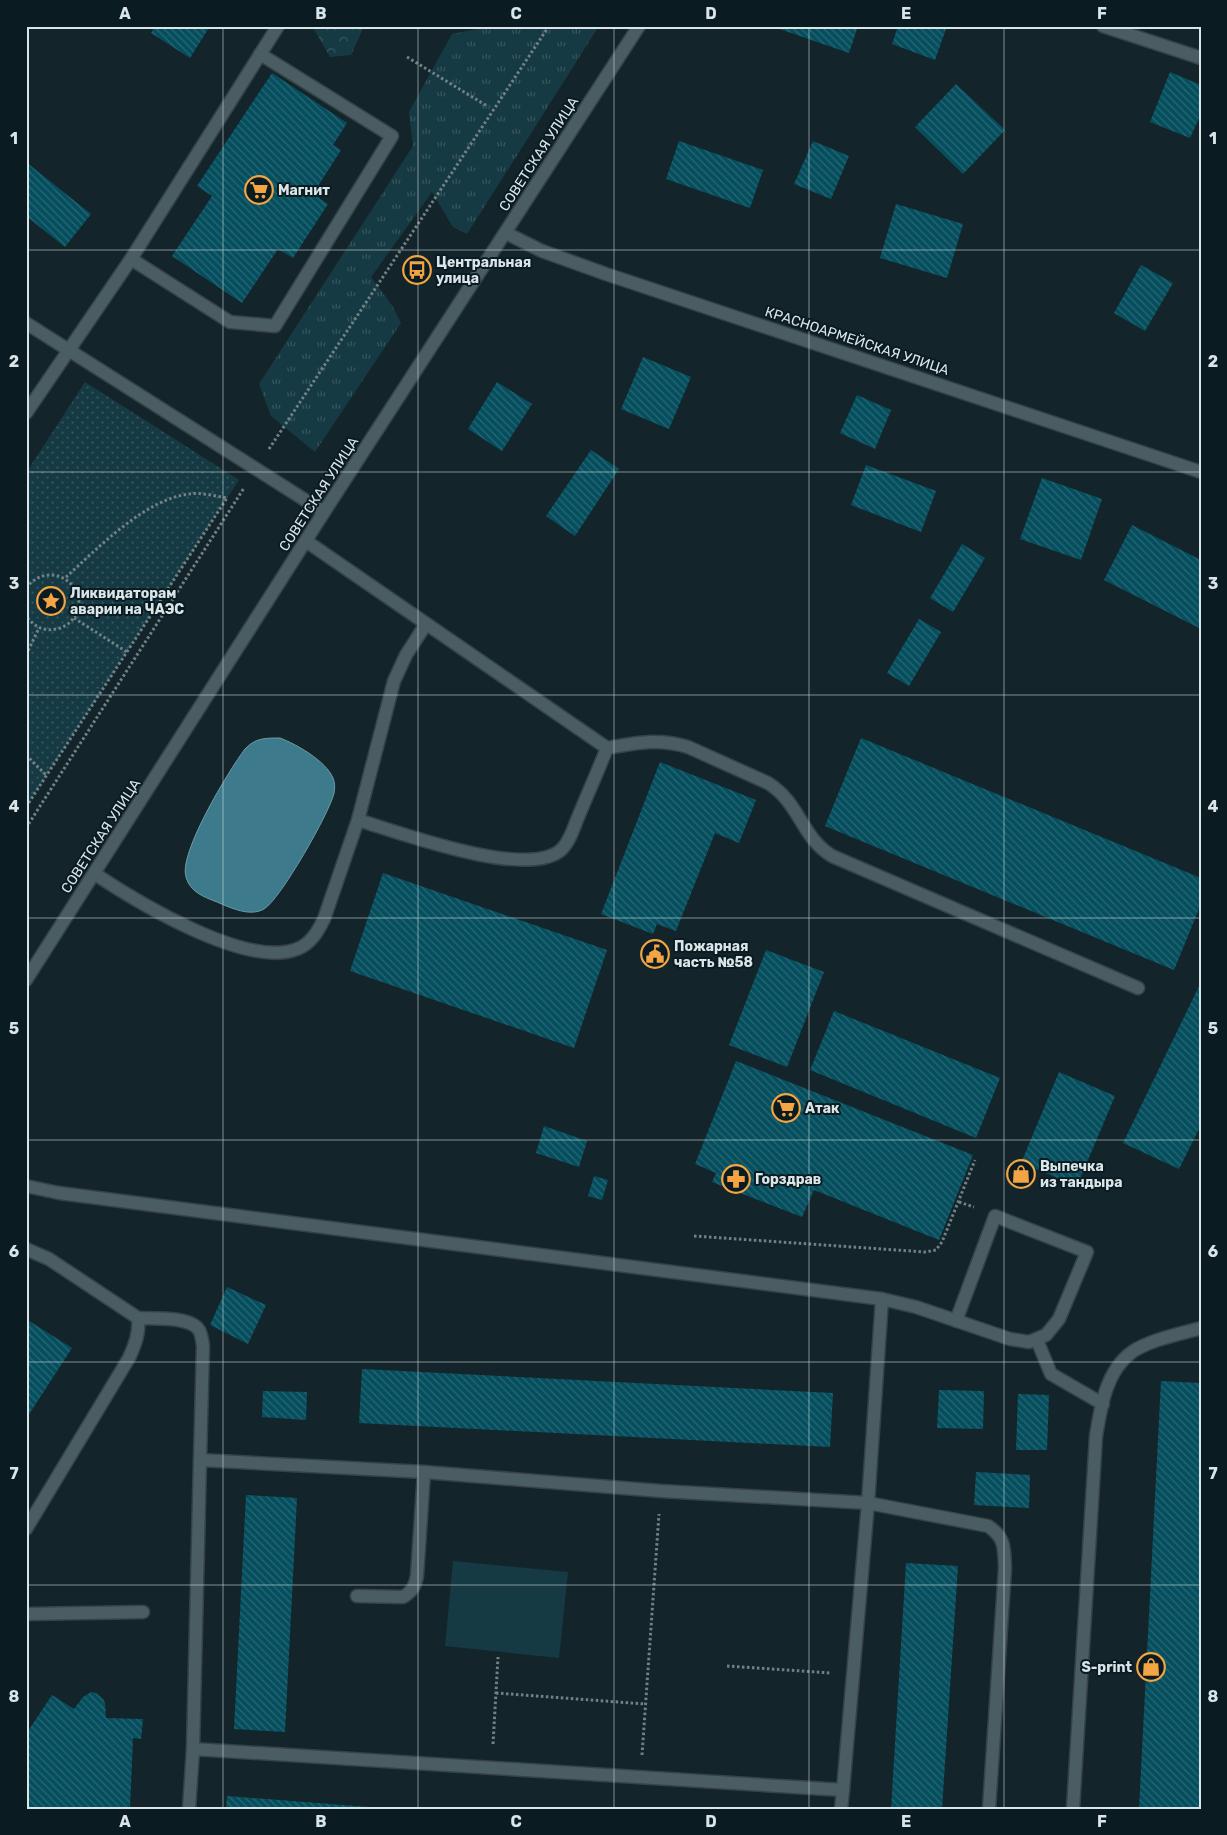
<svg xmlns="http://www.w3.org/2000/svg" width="1227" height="1835" font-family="Rubik,sans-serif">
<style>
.grass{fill:url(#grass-tufts)}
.forest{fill:url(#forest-crowns)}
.park{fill:url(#park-dots)}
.pitch{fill:#163a43}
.water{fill:#3d7b8c;stroke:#6c9ba8}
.building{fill:url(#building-back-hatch)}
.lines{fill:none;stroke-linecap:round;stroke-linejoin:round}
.service-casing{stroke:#354246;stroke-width:15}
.minor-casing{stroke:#354246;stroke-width:15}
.secondary-casing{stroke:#354246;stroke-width:15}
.path{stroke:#728185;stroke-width:3;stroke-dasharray:2.5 2.5;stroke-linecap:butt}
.service{stroke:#495d63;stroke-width:12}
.minor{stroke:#495d63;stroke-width:12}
.secondary{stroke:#495d63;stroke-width:12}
.grid{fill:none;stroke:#dae5e8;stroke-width:1;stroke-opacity:0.55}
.labels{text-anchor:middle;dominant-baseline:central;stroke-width:4;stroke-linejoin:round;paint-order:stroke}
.street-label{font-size:14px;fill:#dae5e8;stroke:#0a1b21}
.poi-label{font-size:14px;font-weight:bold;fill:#dae5e8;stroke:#0a1b21;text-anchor:start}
.neatline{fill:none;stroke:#dae5e8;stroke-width:2}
.grid-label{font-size:16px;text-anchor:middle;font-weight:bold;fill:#dae5e8}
</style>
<defs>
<pattern id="grass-tufts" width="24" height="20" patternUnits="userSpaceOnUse" patternTransform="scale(1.25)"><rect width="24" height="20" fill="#163a43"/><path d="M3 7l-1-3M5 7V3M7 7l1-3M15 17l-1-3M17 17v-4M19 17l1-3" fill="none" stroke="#37565e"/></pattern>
<pattern id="forest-crowns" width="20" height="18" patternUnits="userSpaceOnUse" patternTransform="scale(1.25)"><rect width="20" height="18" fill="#163a43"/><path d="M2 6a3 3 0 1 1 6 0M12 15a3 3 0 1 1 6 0" fill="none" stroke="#37565e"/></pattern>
<pattern id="park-dots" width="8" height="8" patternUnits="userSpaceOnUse" patternTransform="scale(1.25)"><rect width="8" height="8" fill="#163a43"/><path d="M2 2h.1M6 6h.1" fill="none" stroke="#37565e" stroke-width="1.8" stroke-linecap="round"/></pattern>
<pattern id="building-back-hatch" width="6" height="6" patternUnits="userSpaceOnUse" patternTransform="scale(1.25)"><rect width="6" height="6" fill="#054e5e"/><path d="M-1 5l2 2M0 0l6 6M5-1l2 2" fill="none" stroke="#296775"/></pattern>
</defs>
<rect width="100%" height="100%" fill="#13252a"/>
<!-- grass -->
<path class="grass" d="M 492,26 L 599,26 L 467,234 L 453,227 L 432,192 L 371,277 L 393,307 L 401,323 L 315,452 L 271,416 L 259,384 L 413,146 L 409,112 L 452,34 Z"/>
<!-- forest -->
<path class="forest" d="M 312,26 L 364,26 L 351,55 L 330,57 Z"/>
<!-- park -->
<path class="park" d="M 85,382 L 239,480 L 26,807 L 26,473 Z"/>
<!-- pitch -->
<path class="pitch" d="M 453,1561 L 568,1572 L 559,1658 L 445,1646 Z"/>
<!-- water -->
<path class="water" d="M 280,738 C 296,744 326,761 333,778 C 335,783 335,788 334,793 C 330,812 280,900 264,909 C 250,917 231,908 217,902 C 204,897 190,892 186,877 C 178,854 229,770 245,749 C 255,738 265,738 280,738 Z"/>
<!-- building -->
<g class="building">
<path d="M 155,26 L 210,26 L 190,58 L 151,33 Z"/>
<path d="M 771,26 L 858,26 L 849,53 Z"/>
<path d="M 898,26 L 947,26 L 935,60 L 892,44 Z"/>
<path d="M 1170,72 L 1201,85 L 1201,114 L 1190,138 L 1150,122 Z"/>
<path d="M 272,73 L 347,123 L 333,145 L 341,150 L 313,194 L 328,204 L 293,258 L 278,249 L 242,303 L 172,256 L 212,196 L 197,186 Z"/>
<path d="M 956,84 L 1005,130 L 963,174 L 915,127 Z"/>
<path d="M 679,141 L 763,170 L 750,208 L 666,179 Z"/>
<path d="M 813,141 L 849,156 L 831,199 L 794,184 Z"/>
<path d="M 26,162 L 91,214 L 65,247 L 26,216 Z"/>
<path d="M 896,204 L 963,224 L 947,278 L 880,258 Z"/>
<path d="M 1141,265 L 1173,283 L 1145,331 L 1114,313 Z"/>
<path d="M 643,357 L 691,377 L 669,429 L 621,409 Z"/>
<path d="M 497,382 L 532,404 L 502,451 L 468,429 Z"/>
<path d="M 857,395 L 891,410 L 875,449 L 840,433 Z"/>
<path d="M 591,450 L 619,469 L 575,536 L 546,516 Z"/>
<path d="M 866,465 L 936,491 L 921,532 L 851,505 Z"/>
<path d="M 1042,478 L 1102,499 L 1081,560 L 1020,539 Z"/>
<path d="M 1132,525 L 1201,560 L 1201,629 L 1104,580 Z"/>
<path d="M 962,544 L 985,558 L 953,612 L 930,598 Z"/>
<path d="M 919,619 L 941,632 L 909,686 L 887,673 Z"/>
<path d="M 861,738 L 1201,878 L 1201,904 L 1174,970 L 825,826 Z"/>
<path d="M 660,762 L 756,800 L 739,843 L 715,833 L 676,931 L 657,924 L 653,934 L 601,914 Z"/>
<path d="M 383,873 L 607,950 L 574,1048 L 350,971 Z"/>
<path d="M 766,950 L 824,972 L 787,1067 L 729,1045 Z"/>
<path d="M 1201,982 L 1201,1125 L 1179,1169 L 1123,1143 Z"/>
<path d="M 834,1011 L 1000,1078 L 976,1138 L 810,1070 Z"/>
<path d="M 736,1061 L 973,1155 L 939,1240 L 814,1190 L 802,1217 L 712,1182 L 716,1173 L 695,1164 Z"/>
<path d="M 1059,1072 L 1115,1096 L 1077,1186 L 1021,1163 Z"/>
<path d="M 544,1126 L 587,1141 L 579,1167 L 536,1153 Z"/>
<path d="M 594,1176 L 608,1180 L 602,1200 L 588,1196 Z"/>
<path d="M 227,1287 L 266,1305 L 248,1344 L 210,1325 Z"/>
<path d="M 26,1319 L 72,1348 L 26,1419 Z"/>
<path d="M 362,1369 L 833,1393 L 830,1447 L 359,1423 Z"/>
<path d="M 1161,1381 L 1201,1383 L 1201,1809 L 1139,1809 Z"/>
<path d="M 939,1390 L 984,1391 L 983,1429 L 937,1428 Z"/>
<path d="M 263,1391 L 307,1392 L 306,1420 L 262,1417 Z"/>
<path d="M 1018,1394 L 1049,1395 L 1047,1450 L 1016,1450 Z"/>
<path d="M 976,1472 L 1030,1475 L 1029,1508 L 974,1505 Z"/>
<path d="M 246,1495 L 297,1498 L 285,1732 L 234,1729 Z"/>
<path d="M 906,1563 L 958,1566 L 942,1809 L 891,1809 Z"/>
<path d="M 91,1692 L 96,1693 L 103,1699 L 105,1703 L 106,1718 L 143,1719 L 141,1739 L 133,1738 L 130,1809 L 26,1809 L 26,1734 L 52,1695 L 74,1709 L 83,1697 Z"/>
<path d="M 227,1796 L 369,1807 L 369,1809 L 226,1809 Z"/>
</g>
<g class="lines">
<defs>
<g id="service">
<path d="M 131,259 L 230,322 L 275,326 L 392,136 L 260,54"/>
<path d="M 26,413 L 131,259 L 278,26"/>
<path d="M 607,748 C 637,743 658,738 688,747 L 768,783 C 800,803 801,837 832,856 L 1138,988"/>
<path d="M 358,820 L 394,681 L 406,655 L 426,624"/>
<path d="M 95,874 C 137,902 247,969 297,949 C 311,944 318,931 324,919 L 358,820 C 398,832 529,881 562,849 C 571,840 574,826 579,815 C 588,793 598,771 607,748 L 306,541"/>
<path d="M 26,1186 L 59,1193 L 882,1299 L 916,1307 L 1010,1339 L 1029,1342 L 1046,1335 L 1059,1319 L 1087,1252 L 995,1216 L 956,1321"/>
<path d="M 26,1249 L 49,1259 L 138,1318 C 140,1332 135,1345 129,1358 L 26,1529"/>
<path d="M 882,1299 L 868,1503 L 988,1526 C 1006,1538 1004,1549 1005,1568 L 989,1809"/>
<path d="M 138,1318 C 154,1319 190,1316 199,1330 C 202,1335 202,1341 203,1346 L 200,1460"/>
<path d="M 1037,1340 L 1051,1374 L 1103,1404"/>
<path d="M 357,1596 L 403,1597 C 412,1592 415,1586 417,1576 L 424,1472"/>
<path d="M 26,1614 L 143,1612"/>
<path d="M 193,1749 L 200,1460 L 424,1472 L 661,1491 L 868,1503 L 843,1790"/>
<path d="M 189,1809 L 193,1749 L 843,1790 L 841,1809"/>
<path d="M 1073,1809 L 1096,1436 C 1101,1406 1106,1371 1132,1352 C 1149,1340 1180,1334 1201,1328"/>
</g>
<g id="minor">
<path d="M 1103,26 L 1201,58"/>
<path d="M 506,233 L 542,251 L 606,274 L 1201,472"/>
<path d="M 26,323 L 324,512"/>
</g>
<path id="secondary" d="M 26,980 L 324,512 L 639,26"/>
</defs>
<!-- service casing -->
<use href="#service" class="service-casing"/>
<!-- minor casing -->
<use href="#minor" class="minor-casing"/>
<!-- secondary casing -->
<use href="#secondary" class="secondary-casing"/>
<!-- path -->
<g class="path">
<path d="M 407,57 L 487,106"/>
<path d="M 269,449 L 549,26"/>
<path d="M 26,588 C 52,555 96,592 72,620 C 68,625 62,628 56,629 C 43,632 34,626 26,616"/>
<path d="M 74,618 L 127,652"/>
<path d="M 26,655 L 39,628"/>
<path d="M 26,755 L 46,775"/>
<path d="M 26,807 L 227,498 C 215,496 201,492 189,494 C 145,499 97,549 65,578"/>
<path d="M 26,828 L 244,488"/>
<path d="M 959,1202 L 974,1207"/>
<path d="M 694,1236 L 925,1252 L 936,1250 L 942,1242 L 975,1160"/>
<path d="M 727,1666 L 831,1673"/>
<path d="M 496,1693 L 645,1704"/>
<path d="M 493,1744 L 498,1657"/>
<path d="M 642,1755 L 659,1514"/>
</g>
<!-- service -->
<use href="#service" class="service"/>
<!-- minor -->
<use href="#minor" class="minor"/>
<!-- secondary -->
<use href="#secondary" class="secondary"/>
</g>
<!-- grid -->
<path class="grid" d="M 223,26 L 223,1809M 418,26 L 418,1809M 614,26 L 614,1809M 809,26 L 809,1809M 1004,26 L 1004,1809M 26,250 L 1201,250M 26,472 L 1201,472M 26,695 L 1201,695M 26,918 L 1201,918M 26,1140 L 1201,1140M 26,1362 L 1201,1362M 26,1585 L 1201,1585"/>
<!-- icons -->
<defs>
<symbol id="supermarket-ring" viewBox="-11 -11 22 22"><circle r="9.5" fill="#0a1b21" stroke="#f2a542" stroke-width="1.5"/><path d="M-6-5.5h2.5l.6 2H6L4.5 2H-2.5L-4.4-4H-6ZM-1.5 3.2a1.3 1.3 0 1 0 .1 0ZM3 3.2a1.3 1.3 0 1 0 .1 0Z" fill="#f2a542"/></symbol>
<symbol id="bus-ring" viewBox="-11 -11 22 22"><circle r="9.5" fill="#0a1b21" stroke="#f2a542" stroke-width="1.5"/><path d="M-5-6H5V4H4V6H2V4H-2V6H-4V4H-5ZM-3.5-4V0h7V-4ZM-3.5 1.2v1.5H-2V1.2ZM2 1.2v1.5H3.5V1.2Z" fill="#f2a542"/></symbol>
<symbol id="sight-ring" viewBox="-11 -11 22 22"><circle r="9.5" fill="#0a1b21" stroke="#f2a542" stroke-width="1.5"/><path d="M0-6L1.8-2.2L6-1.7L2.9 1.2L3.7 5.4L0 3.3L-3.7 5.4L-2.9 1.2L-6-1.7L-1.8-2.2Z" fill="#f2a542"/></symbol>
<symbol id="civic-ring" viewBox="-11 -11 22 22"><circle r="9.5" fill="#0a1b21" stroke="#f2a542" stroke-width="1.5"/><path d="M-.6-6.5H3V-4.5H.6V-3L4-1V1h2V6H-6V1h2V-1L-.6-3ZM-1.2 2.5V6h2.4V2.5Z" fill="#f2a542"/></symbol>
<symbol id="shop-ring" viewBox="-11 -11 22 22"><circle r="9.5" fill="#0a1b21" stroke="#f2a542" stroke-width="1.5"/><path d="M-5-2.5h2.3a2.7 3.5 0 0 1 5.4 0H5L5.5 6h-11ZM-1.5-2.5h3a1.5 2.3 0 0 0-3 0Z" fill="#f2a542"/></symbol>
<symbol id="pharmacy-ring" viewBox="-11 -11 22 22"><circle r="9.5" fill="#0a1b21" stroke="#f2a542" stroke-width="1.5"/><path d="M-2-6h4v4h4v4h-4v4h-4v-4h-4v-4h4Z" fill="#f2a542"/></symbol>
</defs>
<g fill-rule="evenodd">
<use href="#supermarket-ring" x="243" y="174" width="32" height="32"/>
<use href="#bus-ring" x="401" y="254" width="32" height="32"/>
<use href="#sight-ring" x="35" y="585" width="32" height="32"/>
<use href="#civic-ring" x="639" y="938" width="32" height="32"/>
<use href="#supermarket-ring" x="770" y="1092" width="32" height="32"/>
<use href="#shop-ring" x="1005" y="1158" width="32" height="32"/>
<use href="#pharmacy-ring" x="720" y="1163" width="32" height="32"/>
<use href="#shop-ring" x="1135" y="1651" width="32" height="32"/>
</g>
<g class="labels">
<!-- street labels -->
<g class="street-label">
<text transform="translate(539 154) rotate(-57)">СОВЕТСКАЯ УЛИЦА</text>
<text transform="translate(857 341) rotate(18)">КРАСНОАРМЕЙСКАЯ УЛИЦА</text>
<text transform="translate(319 494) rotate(-57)">СОВЕТСКАЯ УЛИЦА</text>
<text transform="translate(101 836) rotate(-57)">СОВЕТСКАЯ УЛИЦА</text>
</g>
<!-- poi labels -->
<g class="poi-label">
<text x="278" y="190">Магнит</text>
<text x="436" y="262">Центральная<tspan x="436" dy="16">улица</tspan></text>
<text x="70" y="593">Ликвидаторам<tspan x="70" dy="16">аварии на ЧАЭС</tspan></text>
<text x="674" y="946">Пожарная<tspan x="674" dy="16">часть №58</tspan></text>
<text x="805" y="1108">Атак</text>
<text x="1040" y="1166">Выпечка<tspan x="1040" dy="16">из тандыра</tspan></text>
<text x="755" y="1179">Горздрав</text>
<text x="1132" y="1667" text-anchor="end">S-print</text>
</g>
</g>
<!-- border -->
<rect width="1227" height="1835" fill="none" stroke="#0a1b21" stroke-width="55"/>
<rect x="28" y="28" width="1172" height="1780" class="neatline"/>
<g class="grid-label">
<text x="125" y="19">A</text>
<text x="321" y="19">B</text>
<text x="516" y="19">C</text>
<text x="711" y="19">D</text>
<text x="906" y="19">E</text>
<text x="1102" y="19">F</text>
<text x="14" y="144">1</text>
<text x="1213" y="144">1</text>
<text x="14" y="367">2</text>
<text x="1213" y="367">2</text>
<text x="14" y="589">3</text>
<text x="1213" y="589">3</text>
<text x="14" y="812">4</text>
<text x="1213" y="812">4</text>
<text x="14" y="1034">5</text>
<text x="1213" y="1034">5</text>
<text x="14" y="1257">6</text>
<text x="1213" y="1257">6</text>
<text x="14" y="1479">7</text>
<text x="1213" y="1479">7</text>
<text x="14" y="1702">8</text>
<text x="1213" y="1702">8</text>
<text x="125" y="1827">A</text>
<text x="321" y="1827">B</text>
<text x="516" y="1827">C</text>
<text x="711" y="1827">D</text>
<text x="906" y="1827">E</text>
<text x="1102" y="1827">F</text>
</g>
</svg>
